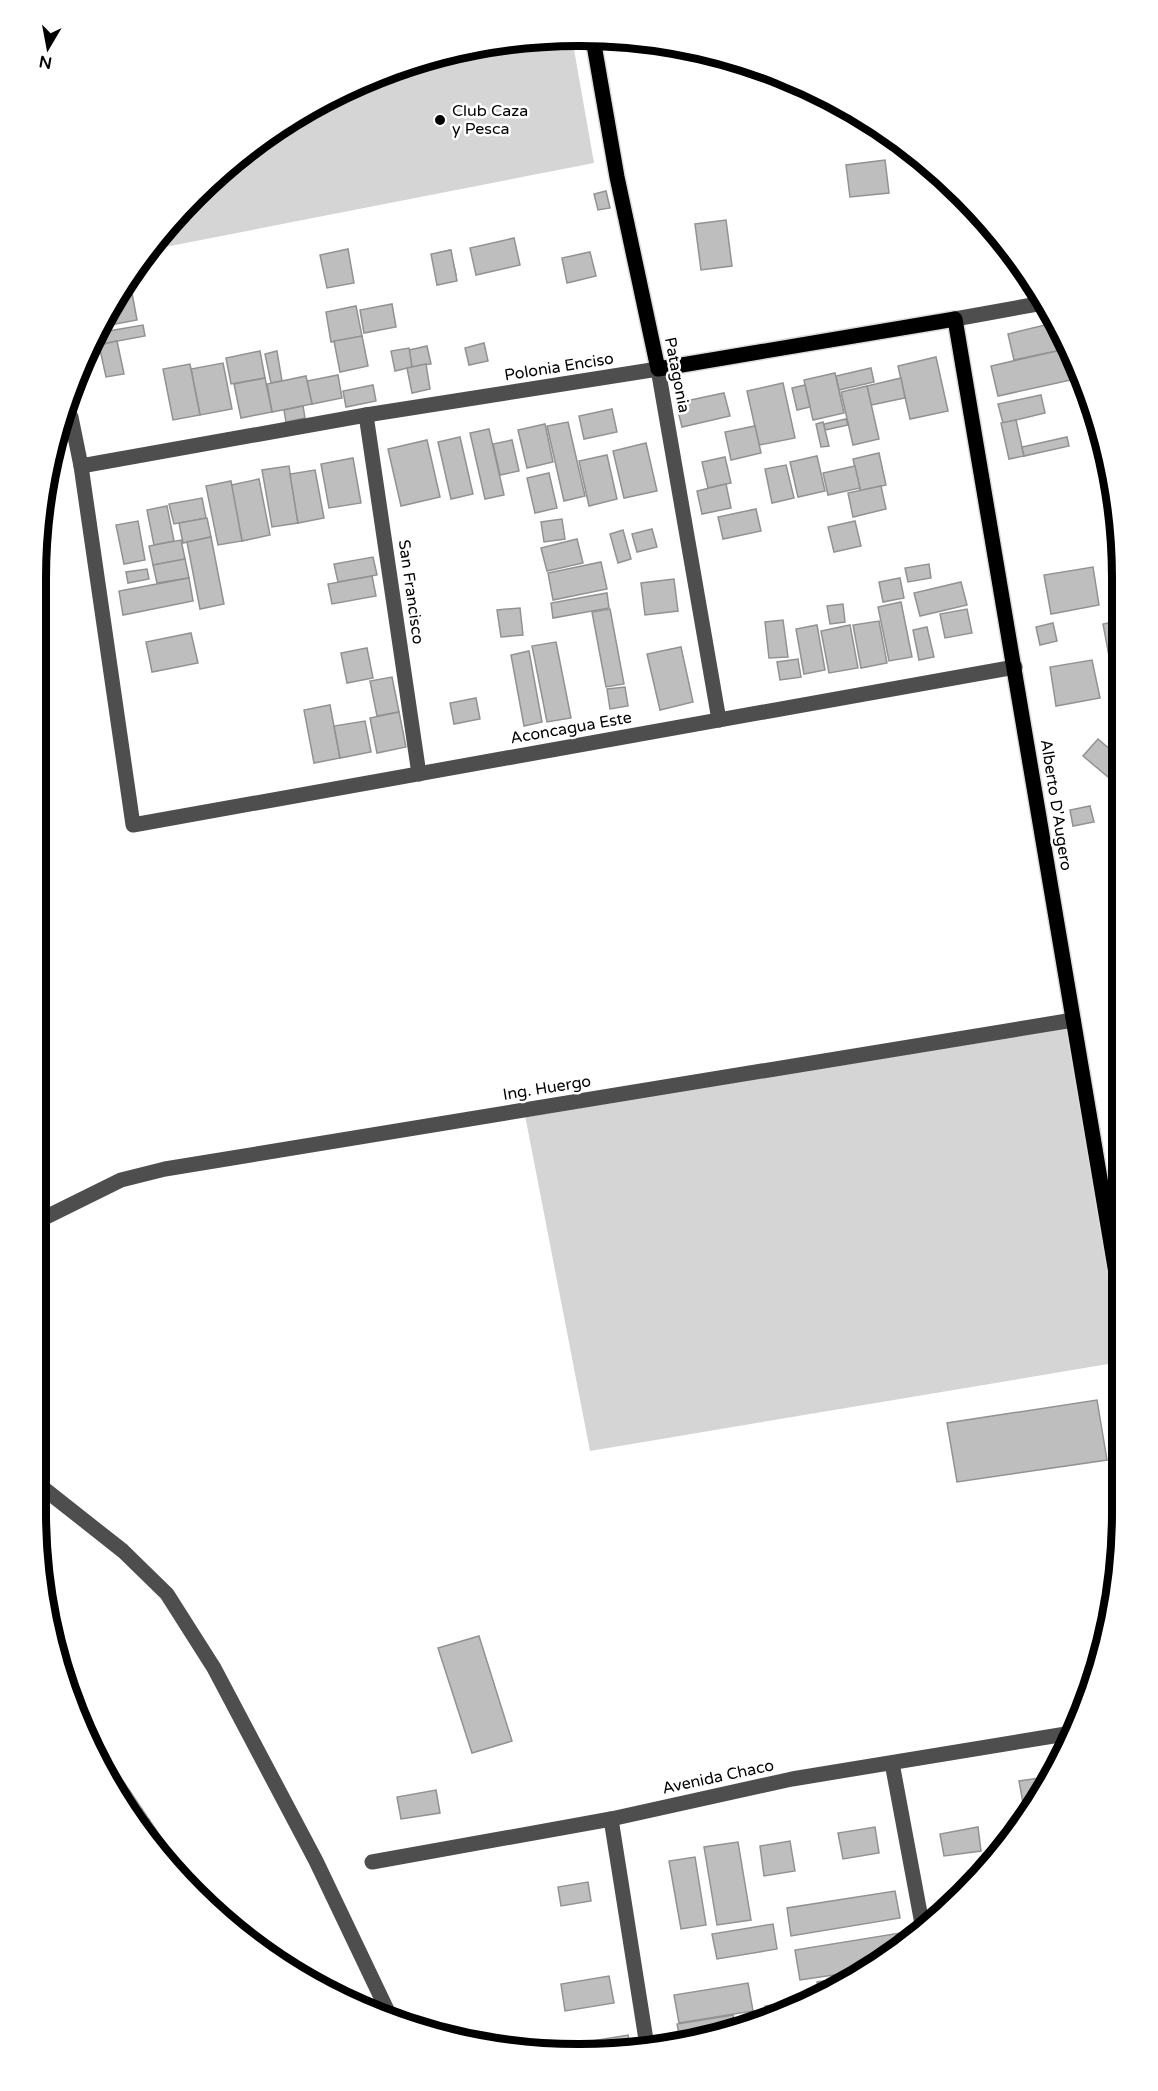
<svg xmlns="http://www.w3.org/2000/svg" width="1158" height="2091" font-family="'Varela Round',sans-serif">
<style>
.green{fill:#d5d5d5}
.water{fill:url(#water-waves)}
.building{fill:#bebebe;stroke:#929292;stroke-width:1.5}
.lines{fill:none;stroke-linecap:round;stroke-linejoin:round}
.major-casing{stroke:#dbdbdb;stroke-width:18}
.minor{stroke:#4e4e4e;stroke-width:15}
.major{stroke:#000;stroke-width:15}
.poi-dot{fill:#000;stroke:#fff;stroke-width:2}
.labels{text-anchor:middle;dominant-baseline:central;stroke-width:5;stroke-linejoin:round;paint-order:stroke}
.poi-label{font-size:16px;fill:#000;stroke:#fff;text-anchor:start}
.street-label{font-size:16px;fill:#000;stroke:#fff}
.rim{fill:none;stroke:#000;stroke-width:8}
</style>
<defs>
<pattern id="water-waves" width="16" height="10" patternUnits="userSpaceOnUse" patternTransform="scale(1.5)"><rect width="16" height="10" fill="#9c9c9c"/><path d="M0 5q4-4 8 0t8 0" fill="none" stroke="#7d7d7d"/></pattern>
</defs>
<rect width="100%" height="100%" fill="#fff"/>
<!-- green -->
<g class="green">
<path d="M 544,37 L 572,38 L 594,163 L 150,250 L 171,221 L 249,148 L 339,92 L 439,54 Z"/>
<path d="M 1073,1020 L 1120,1297 L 1120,1362 L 590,1451 L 524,1110 Z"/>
</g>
<!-- water -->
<path class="water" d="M 80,1716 L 189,1877 L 193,1884 L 148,1842 Z"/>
<!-- building -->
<g class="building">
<path d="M 885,160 L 889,193 L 850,197 L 846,165 Z"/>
<path d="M 606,191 L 610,208 L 598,210 L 594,194 Z"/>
<path d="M 726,220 L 732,266 L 701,270 L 695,224 Z"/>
<path d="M 514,238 L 520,265 L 476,275 L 470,248 Z"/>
<path d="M 348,249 L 354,283 L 327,288 L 320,255 Z"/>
<path d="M 450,250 L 456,275 L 443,277 L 438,253 Z"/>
<path d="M 451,250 L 457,281 L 437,285 L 431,254 Z"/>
<path d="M 590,252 L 596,276 L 567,283 L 562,258 Z"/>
<path d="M 132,293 L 137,320 L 110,325 L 109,307 L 117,296 Z"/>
<path d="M 392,304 L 396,327 L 364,333 L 360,310 Z"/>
<path d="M 356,306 L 362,336 L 331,342 L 326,312 Z"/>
<path d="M 1053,323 L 1066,349 L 1014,360 L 1008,334 Z"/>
<path d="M 143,325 L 145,336 L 91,346 L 97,333 Z"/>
<path d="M 362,336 L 368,366 L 340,372 L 334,341 Z"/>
<path d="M 117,341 L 124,374 L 106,377 L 99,345 Z"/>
<path d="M 484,343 L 488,361 L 469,365 L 465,348 Z"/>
<path d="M 427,346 L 431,364 L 412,367 L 409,350 Z"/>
<path d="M 409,348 L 412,367 L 395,371 L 391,351 Z"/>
<path d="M 1066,349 L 1080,378 L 998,396 L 991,366 Z"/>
<path d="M 260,351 L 265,378 L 231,384 L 226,358 Z"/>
<path d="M 277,351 L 282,381 L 271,383 L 265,354 Z"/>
<path d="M 936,357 L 948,411 L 910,419 L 898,366 Z"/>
<path d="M 223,363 L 232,409 L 200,415 L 191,369 Z"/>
<path d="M 190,364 L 200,415 L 173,420 L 163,369 Z"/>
<path d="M 426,364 L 430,389 L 412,393 L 407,368 Z"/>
<path d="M 871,368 L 874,382 L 839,390 L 836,376 Z"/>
<path d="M 835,373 L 844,413 L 813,420 L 804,380 Z"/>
<path d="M 338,375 L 342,398 L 312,404 L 307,381 Z"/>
<path d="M 306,376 L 312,404 L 272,412 L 267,384 Z"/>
<path d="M 265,378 L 272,412 L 241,418 L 234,384 Z"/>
<path d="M 901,378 L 905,398 L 871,405 L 867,386 Z"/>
<path d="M 783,383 L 795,438 L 759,445 L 747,391 Z"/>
<path d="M 373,385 L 376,401 L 346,407 L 343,391 Z"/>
<path d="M 805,385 L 810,407 L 797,410 L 792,388 Z"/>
<path d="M 867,386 L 879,439 L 853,445 L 841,392 Z"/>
<path d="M 724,393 L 730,416 L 682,427 L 676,403 Z"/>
<path d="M 1041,395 L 1045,413 L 1003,423 L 998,404 Z"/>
<path d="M 303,406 L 305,418 L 286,422 L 284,410 Z"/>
<path d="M 612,409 L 617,432 L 584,439 L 579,416 Z"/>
<path d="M 846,419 L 848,425 L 825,430 L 824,424 Z"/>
<path d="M 1016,420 L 1024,456 L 1009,459 L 1001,423 Z"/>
<path d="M 568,422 L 585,496 L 564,501 L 547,426 Z"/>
<path d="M 823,422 L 829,446 L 821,447 L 816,424 Z"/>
<path d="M 545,424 L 553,462 L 527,468 L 518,430 Z"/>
<path d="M 755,426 L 761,453 L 731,460 L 725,432 Z"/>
<path d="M 489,429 L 504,495 L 485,499 L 470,433 Z"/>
<path d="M 460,437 L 473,494 L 451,499 L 438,442 Z"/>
<path d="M 1067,437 L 1069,446 L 1024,456 L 1022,447 Z"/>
<path d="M 427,440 L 440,497 L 401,506 L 388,449 Z"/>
<path d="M 512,440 L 519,471 L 500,475 L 493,444 Z"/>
<path d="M 646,443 L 657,491 L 624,498 L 613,451 Z"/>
<path d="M 879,453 L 886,485 L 860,491 L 853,459 Z"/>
<path d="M 607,455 L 617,499 L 589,506 L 579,461 Z"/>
<path d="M 817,456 L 825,491 L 798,497 L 790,462 Z"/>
<path d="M 725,457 L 731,483 L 708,488 L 702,462 Z"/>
<path d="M 353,458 L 361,503 L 329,508 L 321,464 Z"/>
<path d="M 786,465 L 794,498 L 772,503 L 765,469 Z"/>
<path d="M 289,466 L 298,523 L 272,527 L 262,470 Z"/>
<path d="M 855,466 L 860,488 L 828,495 L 823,473 Z"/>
<path d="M 315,470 L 324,518 L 298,523 L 290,474 Z"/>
<path d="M 549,473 L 557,508 L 535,513 L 527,478 Z"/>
<path d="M 259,479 L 270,535 L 242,541 L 231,485 Z"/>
<path d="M 231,481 L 242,541 L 218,545 L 206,486 Z"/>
<path d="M 726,484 L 731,508 L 702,514 L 697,491 Z"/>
<path d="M 881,486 L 886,509 L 853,517 L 848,493 Z"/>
<path d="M 202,498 L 206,518 L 174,524 L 169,504 Z"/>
<path d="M 167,506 L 174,541 L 154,545 L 147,510 Z"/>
<path d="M 756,509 L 761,531 L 723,539 L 718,517 Z"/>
<path d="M 207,518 L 211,537 L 183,543 L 179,523 Z"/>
<path d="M 562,519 L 565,539 L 544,542 L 541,522 Z"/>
<path d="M 138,521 L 145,560 L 124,564 L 116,525 Z"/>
<path d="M 855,521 L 861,546 L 834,552 L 828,527 Z"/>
<path d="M 652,529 L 657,547 L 637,552 L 632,534 Z"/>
<path d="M 623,530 L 631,559 L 618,563 L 610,534 Z"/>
<path d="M 211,537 L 224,604 L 200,609 L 187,542 Z"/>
<path d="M 577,539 L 583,563 L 547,571 L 541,548 Z"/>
<path d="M 181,540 L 185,559 L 153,565 L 149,546 Z"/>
<path d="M 373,557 L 377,575 L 338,582 L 334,564 Z"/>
<path d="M 185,559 L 189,578 L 157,583 L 153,565 Z"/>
<path d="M 601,562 L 607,589 L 553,600 L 548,573 Z"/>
<path d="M 929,564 L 931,578 L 908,582 L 905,568 Z"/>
<path d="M 1093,567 L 1099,605 L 1051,614 L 1044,575 Z"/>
<path d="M 147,569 L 149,579 L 128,583 L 126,572 Z"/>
<path d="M 372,576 L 376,596 L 332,604 L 328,584 Z"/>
<path d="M 189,578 L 193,601 L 123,615 L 119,591 Z"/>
<path d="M 900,578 L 904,598 L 883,602 L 879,582 Z"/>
<path d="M 674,579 L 678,611 L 645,615 L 641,583 Z"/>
<path d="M 961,582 L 967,605 L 920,616 L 914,593 Z"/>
<path d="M 607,593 L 609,608 L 553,618 L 551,603 Z"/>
<path d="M 901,602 L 912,657 L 889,661 L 878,607 Z"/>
<path d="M 843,604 L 845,622 L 830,624 L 827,606 Z"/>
<path d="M 520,608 L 523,635 L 501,637 L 497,610 Z"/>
<path d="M 610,609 L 624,684 L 606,687 L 592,612 Z"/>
<path d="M 967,609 L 972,633 L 945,638 L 940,614 Z"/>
<path d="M 783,620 L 788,657 L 769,658 L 765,622 Z"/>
<path d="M 879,621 L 887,663 L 861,668 L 853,625 Z"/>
<path d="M 1118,621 L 1118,655 L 1109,656 L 1103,624 Z"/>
<path d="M 1053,623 L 1057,641 L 1040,645 L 1036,627 Z"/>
<path d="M 817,625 L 825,670 L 804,674 L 796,629 Z"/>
<path d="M 850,625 L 858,668 L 829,673 L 821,631 Z"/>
<path d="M 927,627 L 934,657 L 919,660 L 913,630 Z"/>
<path d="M 191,633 L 198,663 L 152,672 L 146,642 Z"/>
<path d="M 556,642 L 571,718 L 547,722 L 532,646 Z"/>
<path d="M 681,647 L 693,702 L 660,710 L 647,654 Z"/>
<path d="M 367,648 L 373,678 L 347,683 L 341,653 Z"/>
<path d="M 529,651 L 542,722 L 524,726 L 511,655 Z"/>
<path d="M 798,659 L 801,677 L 780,680 L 777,662 Z"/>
<path d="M 1092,660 L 1100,698 L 1056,706 L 1050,667 Z"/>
<path d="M 392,677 L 399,712 L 377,716 L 370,681 Z"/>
<path d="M 625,687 L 628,706 L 610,709 L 607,689 Z"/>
<path d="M 476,698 L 480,719 L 454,724 L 450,703 Z"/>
<path d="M 330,705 L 340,758 L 314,763 L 304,710 Z"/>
<path d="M 399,712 L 406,747 L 377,753 L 370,718 Z"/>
<path d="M 365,721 L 371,752 L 340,758 L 334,726 Z"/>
<path d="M 1098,739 L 1118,756 L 1118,765 L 1108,777 L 1083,756 Z"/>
<path d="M 1090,806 L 1094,822 L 1073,826 L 1070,810 Z"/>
<path d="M 1097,1400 L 1107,1460 L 957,1482 L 947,1423 Z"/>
<path d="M 479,1636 L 512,1741 L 472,1753 L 438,1648 Z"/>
<path d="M 1053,1776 L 1049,1784 L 1025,1814 L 1019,1781 Z"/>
<path d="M 436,1790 L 440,1813 L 401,1819 L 397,1797 Z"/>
<path d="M 875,1827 L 879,1853 L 843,1859 L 838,1833 Z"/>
<path d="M 978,1827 L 981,1851 L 944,1856 L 940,1834 Z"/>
<path d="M 790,1841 L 795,1871 L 764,1876 L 760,1846 Z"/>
<path d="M 738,1842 L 751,1920 L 717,1925 L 704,1847 Z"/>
<path d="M 695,1857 L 706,1925 L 681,1929 L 669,1861 Z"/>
<path d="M 588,1882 L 591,1901 L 561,1906 L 558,1887 Z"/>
<path d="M 968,1882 L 958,1895 L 956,1884 Z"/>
<path d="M 895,1891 L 900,1918 L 791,1936 L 787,1908 Z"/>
<path d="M 773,1924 L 777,1949 L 717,1959 L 712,1934 Z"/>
<path d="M 900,1933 L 901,1943 L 854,1972 L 800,1980 L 795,1950 Z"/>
<path d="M 609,1976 L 614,2003 L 565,2011 L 561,1984 Z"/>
<path d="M 844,1978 L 819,1994 L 817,1982 Z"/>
<path d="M 748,1983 L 753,2011 L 679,2023 L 674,1995 Z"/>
<path d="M 790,2002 L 792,2011 L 767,2018 L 765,2006 Z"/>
<path d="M 733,2015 L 735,2026 L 680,2039 L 677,2024 Z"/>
<path d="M 628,2035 L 631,2050 L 614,2054 L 580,2050 L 579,2043 Z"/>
</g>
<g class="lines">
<defs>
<path id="major" d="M 593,39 L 617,177 L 658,369 L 955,319 L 1120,1297"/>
</defs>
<!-- major casing -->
<use href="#major" class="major-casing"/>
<!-- minor -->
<g class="minor">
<path d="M 955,319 L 1043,303"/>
<path d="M 64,407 L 71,417 L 81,466 L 133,825 L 1015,667"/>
<path d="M 366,415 L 419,774"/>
<path d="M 81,466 L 366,415 L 658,369 L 719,720"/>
<path d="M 36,1222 L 121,1180 L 165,1169 L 1073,1020"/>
<path d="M 38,1484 L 123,1551 L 167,1594 L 214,1668 L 316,1861 L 389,2014"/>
<path d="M 892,1763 L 923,1929"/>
<path d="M 611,1819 L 647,2046"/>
<path d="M 372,1862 L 611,1819 L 792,1779 L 1072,1733"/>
</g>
<!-- major -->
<use href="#major" class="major"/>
</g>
<!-- markers -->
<circle class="poi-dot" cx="440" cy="120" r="6"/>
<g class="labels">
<!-- poi labels -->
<g class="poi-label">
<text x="452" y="111">Club Caza<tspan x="452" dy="18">y Pesca</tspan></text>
</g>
<!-- street labels -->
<g class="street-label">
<text transform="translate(559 367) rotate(-9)">Polonia Enciso</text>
<text transform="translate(677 375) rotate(79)">Patagonia</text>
<text transform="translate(411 592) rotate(82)">San Francisco</text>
<text transform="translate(571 728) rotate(-10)">Aconcagua Este</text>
<text transform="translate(1056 805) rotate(81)">Alberto D'Augero</text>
<text transform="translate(547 1088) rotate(-9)">Ing. Huergo</text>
<text transform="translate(718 1777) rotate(-12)">Avenida Chaco</text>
</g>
</g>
<!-- crop -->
<path d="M0 0H1158V2091H0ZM578 46H580A532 532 0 0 1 1112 578V1512A532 532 0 0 1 580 2044H578A532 532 0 0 1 46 1512V578A532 532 0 0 1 578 46Z" fill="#fff" fill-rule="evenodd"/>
<path class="rim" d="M578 46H580A532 532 0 0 1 1112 578V1512A532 532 0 0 1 580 2044H578A532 532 0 0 1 46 1512V578A532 532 0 0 1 578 46Z"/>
<!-- north arrow -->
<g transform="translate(48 48) rotate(190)" stroke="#ffffff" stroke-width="4.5" paint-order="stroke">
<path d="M0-4.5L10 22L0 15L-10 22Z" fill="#000000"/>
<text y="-9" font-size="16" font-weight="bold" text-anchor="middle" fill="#000000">N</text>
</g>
</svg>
